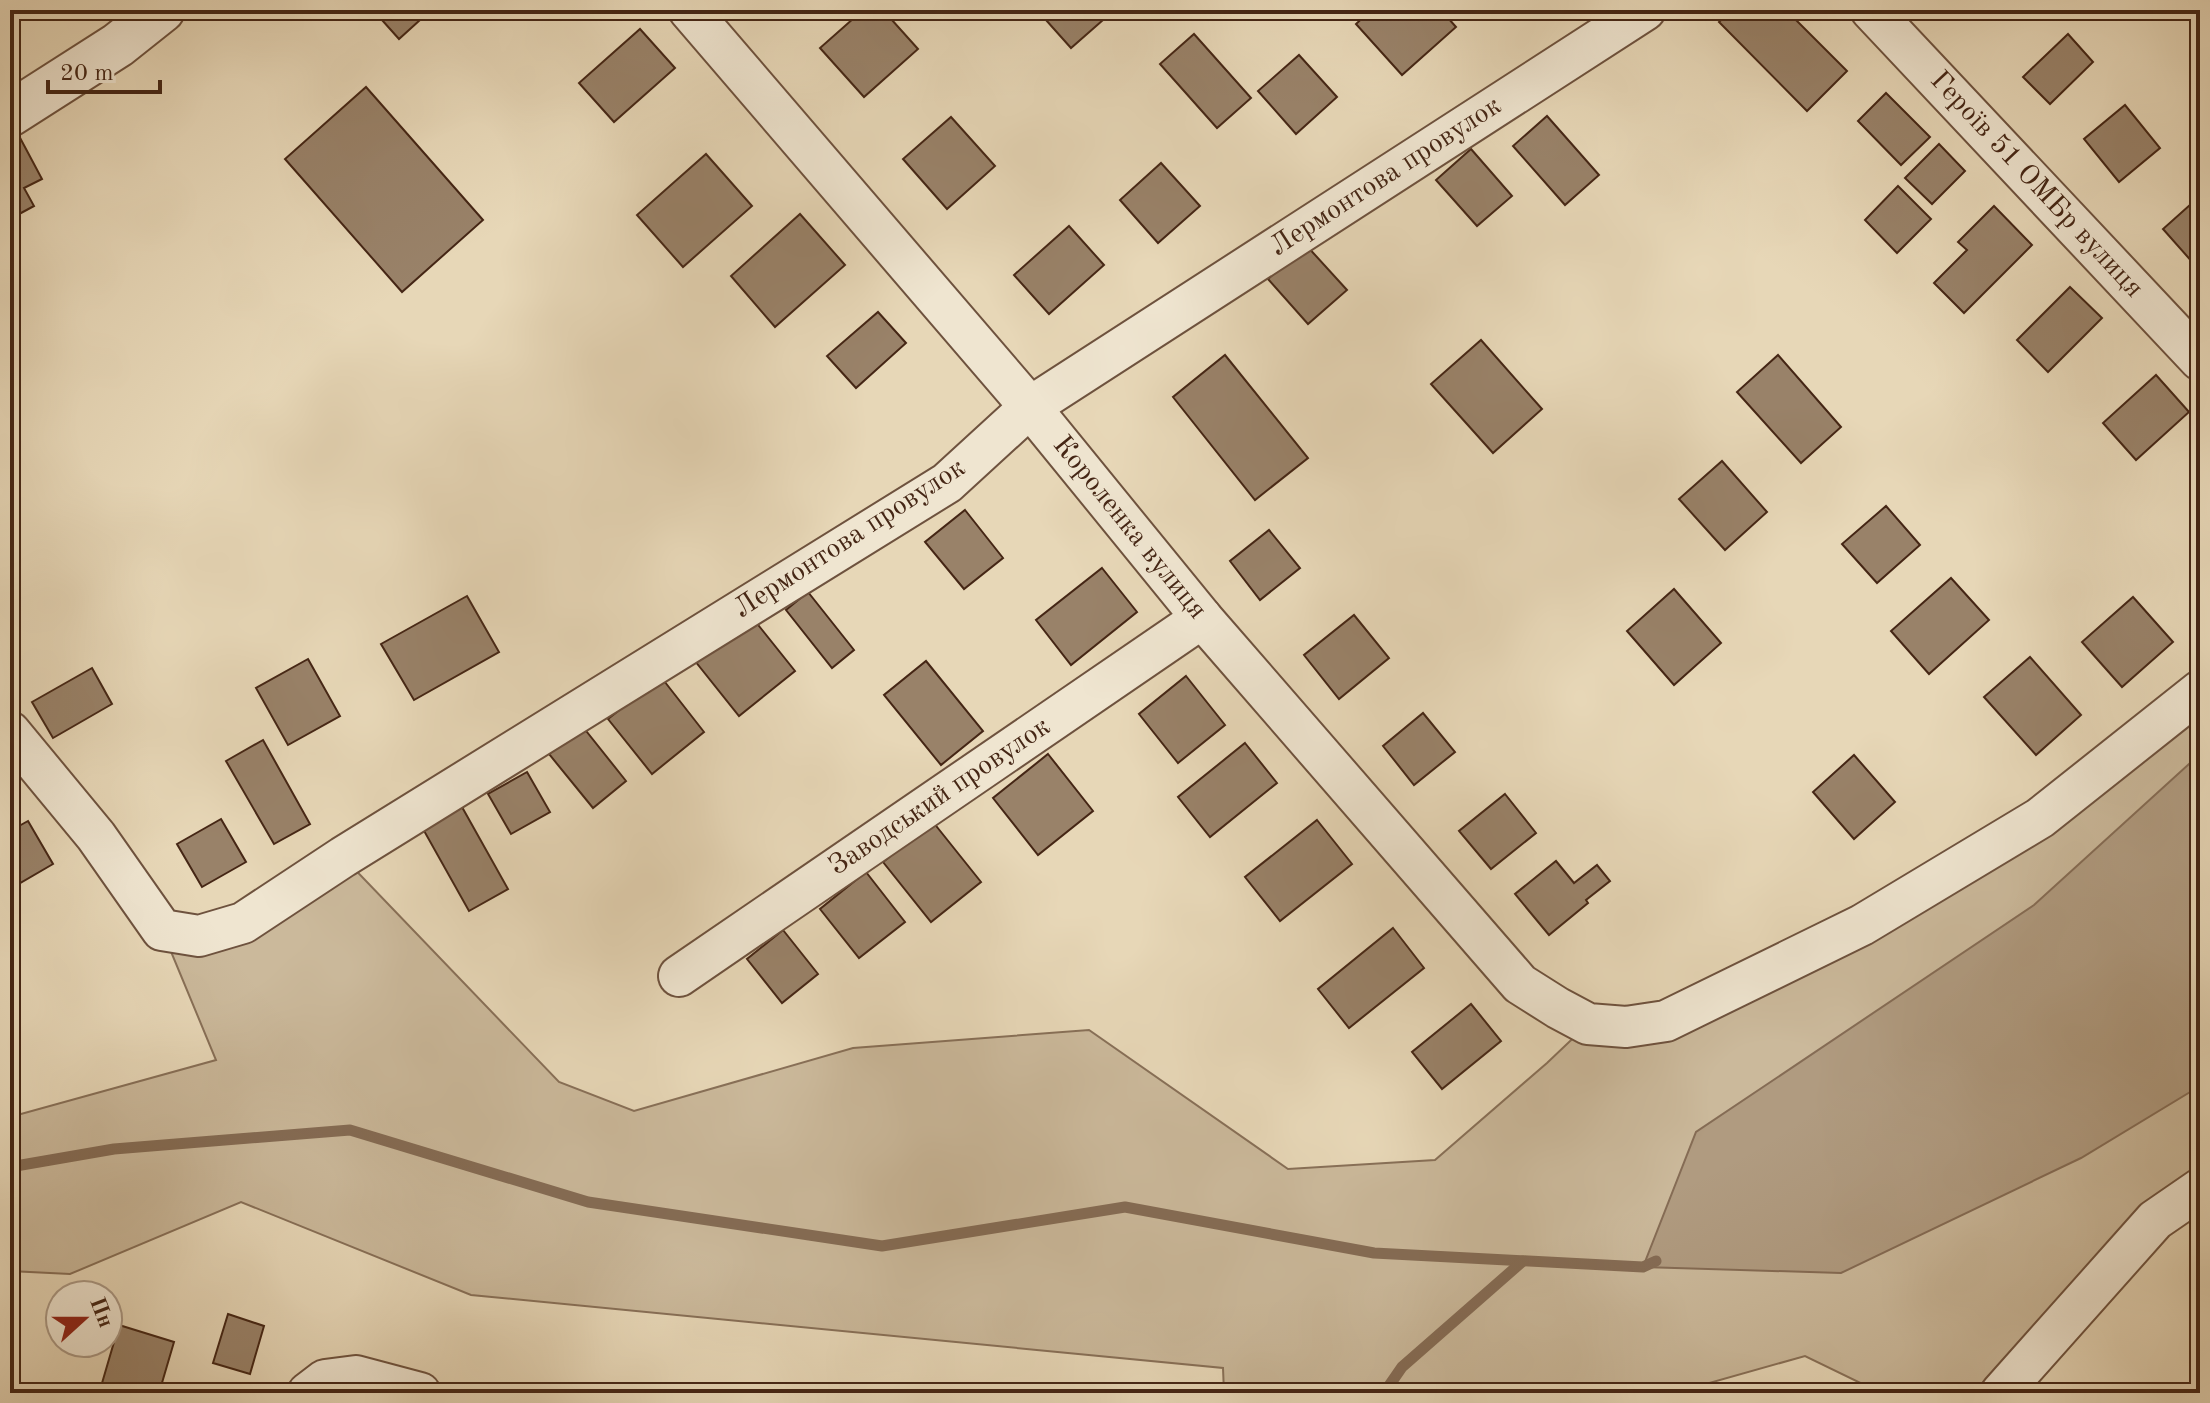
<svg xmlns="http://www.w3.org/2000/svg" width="2210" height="1403" font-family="'Old Standard TT',serif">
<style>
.green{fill:#cbb99b;stroke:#887058;stroke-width:2}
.water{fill:#b09b80;stroke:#856c55;stroke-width:2}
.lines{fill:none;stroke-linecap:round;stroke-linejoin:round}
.stream{stroke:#856c55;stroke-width:11}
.building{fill:#998269;stroke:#452615;stroke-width:2}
.minor-casing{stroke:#6e523e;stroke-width:44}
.tertiary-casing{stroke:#6e523e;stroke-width:48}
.minor{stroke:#efe5d0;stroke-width:40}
.tertiary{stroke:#efe5d0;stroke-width:44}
.labels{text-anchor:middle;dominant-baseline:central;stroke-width:6;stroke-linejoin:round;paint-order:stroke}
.street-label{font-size:28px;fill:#452615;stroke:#efe5d0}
</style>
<rect width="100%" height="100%" fill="#e7d7b7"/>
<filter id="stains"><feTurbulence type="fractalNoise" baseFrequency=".0025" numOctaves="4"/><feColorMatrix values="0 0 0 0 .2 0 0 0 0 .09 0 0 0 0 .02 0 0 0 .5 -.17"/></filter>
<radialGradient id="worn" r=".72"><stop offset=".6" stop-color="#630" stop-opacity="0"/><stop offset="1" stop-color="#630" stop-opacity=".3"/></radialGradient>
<!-- green -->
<path class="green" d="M 2200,691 L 2200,1189 L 2001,1393 L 1881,1393 L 1805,1356 L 1674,1393 L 1224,1393 L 1223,1368 L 471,1295 L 241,1202 L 70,1274 L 10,1271 L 10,1117 L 216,1060 L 162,930 L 199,936 L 343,857 L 559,1082 L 634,1111 L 853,1048 L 1089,1030 L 1288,1169 L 1435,1160 L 1547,1063 L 1588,1024 L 1626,1027 L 1862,925 Z"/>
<!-- water -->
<path class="water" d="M 2200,754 L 2200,1086 L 2081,1158 L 1841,1273 L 1643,1267 L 1696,1132 L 2034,905 Z"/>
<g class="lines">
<!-- stream -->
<g class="stream">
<path d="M 10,1167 L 114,1149 L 350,1130 L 588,1202 L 882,1246 L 1125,1207 L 1374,1253 L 1643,1267 L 1656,1261"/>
<path d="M 1384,1393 L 1402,1367 L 1523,1261"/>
</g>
</g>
<!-- building -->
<g class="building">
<path d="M 373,10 L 431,10 L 399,39 Z"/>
<path d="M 863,10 L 883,10 L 918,49 L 864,97 L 820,48 Z"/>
<path d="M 1037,10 L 1108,10 L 1111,13 L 1071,48 Z"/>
<path d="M 1371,10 L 1441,10 L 1456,27 L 1402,75 L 1356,24 Z"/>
<path d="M 1731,10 L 1786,10 L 1847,71 L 1807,111 L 1719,22 Z"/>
<path d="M 640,29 L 675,68 L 614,122 L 579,83 Z"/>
<path d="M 1194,34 L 1251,98 L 1217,128 L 1160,64 Z"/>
<path d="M 2068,34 L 2093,62 L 2050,104 L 2023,77 Z"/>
<path d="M 1299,55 L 1337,97 L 1296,134 L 1258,91 Z"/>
<path d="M 366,87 L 483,220 L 402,292 L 285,159 Z"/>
<path d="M 1886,93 L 1930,137 L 1901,165 L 1858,121 Z"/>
<path d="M 2125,105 L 2160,148 L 2119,182 L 2084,139 Z"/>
<path d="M 1547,116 L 1599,175 L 1565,205 L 1513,146 Z"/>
<path d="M 951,117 L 995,166 L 947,209 L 903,159 Z"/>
<path d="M 18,134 L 42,179 L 24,188 L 34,206 L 10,219 L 10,138 Z"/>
<path d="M 1939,144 L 1965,171 L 1932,204 L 1905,178 Z"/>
<path d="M 1471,149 L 1512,196 L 1477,226 L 1436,180 Z"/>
<path d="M 706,154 L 752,206 L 683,267 L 637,215 Z"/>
<path d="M 1161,163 L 1200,206 L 1158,243 L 1120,200 Z"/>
<path d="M 1898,186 L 1931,219 L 1897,253 L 1865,220 Z"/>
<path d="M 2200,196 L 2200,259 L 2194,264 L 2163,229 Z"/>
<path d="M 1994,206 L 2032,245 L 1964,313 L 1934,283 L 1967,250 L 1958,242 Z"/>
<path d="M 800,214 L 845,265 L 775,327 L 731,276 Z"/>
<path d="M 1069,226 L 1104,265 L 1049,314 L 1014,275 Z"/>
<path d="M 1306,245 L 1347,290 L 1308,324 L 1268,279 Z"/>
<path d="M 2070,287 L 2102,318 L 2048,372 L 2017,340 Z"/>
<path d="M 878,312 L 906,343 L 856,388 L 827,356 Z"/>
<path d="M 1481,340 L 1542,409 L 1493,453 L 1431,384 Z"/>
<path d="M 1225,355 L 1308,458 L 1255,500 L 1173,397 Z"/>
<path d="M 1778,355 L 1841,427 L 1801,463 L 1737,392 Z"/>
<path d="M 2156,375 L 2189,412 L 2136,460 L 2103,423 Z"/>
<path d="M 1722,461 L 1767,512 L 1725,550 L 1679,499 Z"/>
<path d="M 1886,506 L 1920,545 L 1877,583 L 1842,544 Z"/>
<path d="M 965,510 L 1003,558 L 964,589 L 925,542 Z"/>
<path d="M 1269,530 L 1300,568 L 1260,600 L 1230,561 Z"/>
<path d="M 1102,568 L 1137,612 L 1071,665 L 1036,620 Z"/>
<path d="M 1951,578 L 1989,620 L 1929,674 L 1891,631 Z"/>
<path d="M 1674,589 L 1721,643 L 1674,685 L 1627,631 Z"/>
<path d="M 808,592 L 854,650 L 832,668 L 786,610 Z"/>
<path d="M 467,596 L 499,652 L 414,700 L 381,644 Z"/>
<path d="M 2133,597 L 2173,642 L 2122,687 L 2082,642 Z"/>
<path d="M 1354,615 L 1389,658 L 1339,699 L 1304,655 Z"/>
<path d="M 751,616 L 795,671 L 739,716 L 695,661 Z"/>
<path d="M 2030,657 L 2081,715 L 2036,755 L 1984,697 Z"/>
<path d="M 308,659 L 340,716 L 288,745 L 256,688 Z"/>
<path d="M 926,661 L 983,731 L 941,765 L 884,695 Z"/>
<path d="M 92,668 L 112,704 L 53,738 L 32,702 Z"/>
<path d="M 1186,676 L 1225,725 L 1178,763 L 1139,714 Z"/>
<path d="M 661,677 L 704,732 L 652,774 L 608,719 Z"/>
<path d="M 1423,713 L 1455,752 L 1414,785 L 1383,746 Z"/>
<path d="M 583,727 L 626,781 L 593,808 L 549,754 Z"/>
<path d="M 263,740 L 310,824 L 274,844 L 226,761 Z"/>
<path d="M 1245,743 L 1277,783 L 1210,837 L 1178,797 Z"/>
<path d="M 1048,754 L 1093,811 L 1038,855 L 993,798 Z"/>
<path d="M 1854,755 L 1895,802 L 1854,839 L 1813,792 Z"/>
<path d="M 527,772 L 550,812 L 511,834 L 488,794 Z"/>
<path d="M 1505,794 L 1536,833 L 1491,869 L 1459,831 Z"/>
<path d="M 462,807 L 508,889 L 469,911 L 423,829 Z"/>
<path d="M 221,819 L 246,862 L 202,887 L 177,844 Z"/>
<path d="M 1317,820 L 1352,864 L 1280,921 L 1245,877 Z"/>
<path d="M 28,821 L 53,864 L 15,886 L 10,876 L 10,831 Z"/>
<path d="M 933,822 L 981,882 L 931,922 L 883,862 Z"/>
<path d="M 1556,861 L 1574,883 L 1597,865 L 1610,881 L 1586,900 L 1588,903 L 1549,935 L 1515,894 Z"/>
<path d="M 866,872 L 905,922 L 859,958 L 820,909 Z"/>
<path d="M 1393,928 L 1424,968 L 1349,1028 L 1318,989 Z"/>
<path d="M 783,930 L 818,974 L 782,1003 L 747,959 Z"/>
<path d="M 1471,1004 L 1501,1041 L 1442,1089 L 1412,1052 Z"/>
<path d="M 228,1314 L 264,1326 L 250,1374 L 213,1363 Z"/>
<path d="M 119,1325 L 174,1342 L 159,1393 L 110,1393 L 100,1390 Z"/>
</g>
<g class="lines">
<defs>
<g id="minor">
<path d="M 689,10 L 1030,407 L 1202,618 L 1520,984 L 1558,1008 L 1588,1024 L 1626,1027 L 1666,1021 L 1862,925 L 2040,818 L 2200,691"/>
<path d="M 1871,10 L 2200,360"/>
<path d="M 10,732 L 96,836 L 162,930 L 199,936 L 243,923 L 343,857 L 947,483 L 1030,407 L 1645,10"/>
<path d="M 679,976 L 1202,618"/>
<path d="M 308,1393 L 325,1380 L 356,1376 L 420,1393"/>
<path d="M 2001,1393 L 2155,1220 L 2200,1189"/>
</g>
<path id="tertiary" d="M 10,114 L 118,45 L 162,10"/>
</defs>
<!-- minor casing -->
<use href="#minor" class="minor-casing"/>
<!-- tertiary casing -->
<use href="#tertiary" class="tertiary-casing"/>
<!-- minor -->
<use href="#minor" class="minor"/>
<!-- tertiary -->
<use href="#tertiary" class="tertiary"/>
</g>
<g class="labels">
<!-- street labels -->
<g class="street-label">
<text transform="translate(1386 177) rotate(-33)">Лермонтова провулок</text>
<text transform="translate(2036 185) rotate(47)">Героїв 51 ОМБр вулиця</text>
<text transform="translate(1129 528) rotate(51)">Короленка вулиця</text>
<text transform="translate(850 539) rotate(-33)">Лермонтова провулок</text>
<text transform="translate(940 797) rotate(-34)">Заводський провулок</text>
</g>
</g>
<!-- margin -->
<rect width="2210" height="1403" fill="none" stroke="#e7d7b7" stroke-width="40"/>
<rect x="12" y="12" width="2186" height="1379" fill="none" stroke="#452615" stroke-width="4"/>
<rect x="20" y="20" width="2170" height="1363" fill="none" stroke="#452615" stroke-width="2"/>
<!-- north arrow -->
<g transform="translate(84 1319) rotate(69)"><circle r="38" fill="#efe5d0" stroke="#ab9985" stroke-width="2"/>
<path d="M0-6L14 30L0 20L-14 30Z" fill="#8f2418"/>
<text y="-12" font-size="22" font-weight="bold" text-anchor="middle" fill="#452615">Пн</text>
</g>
<!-- scale -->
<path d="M48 80v12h112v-12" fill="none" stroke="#452615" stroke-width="4"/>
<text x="60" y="80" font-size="24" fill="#452615" stroke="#efe5d0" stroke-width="6" paint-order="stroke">20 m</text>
<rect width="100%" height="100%" filter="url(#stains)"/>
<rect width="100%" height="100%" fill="url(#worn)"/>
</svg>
